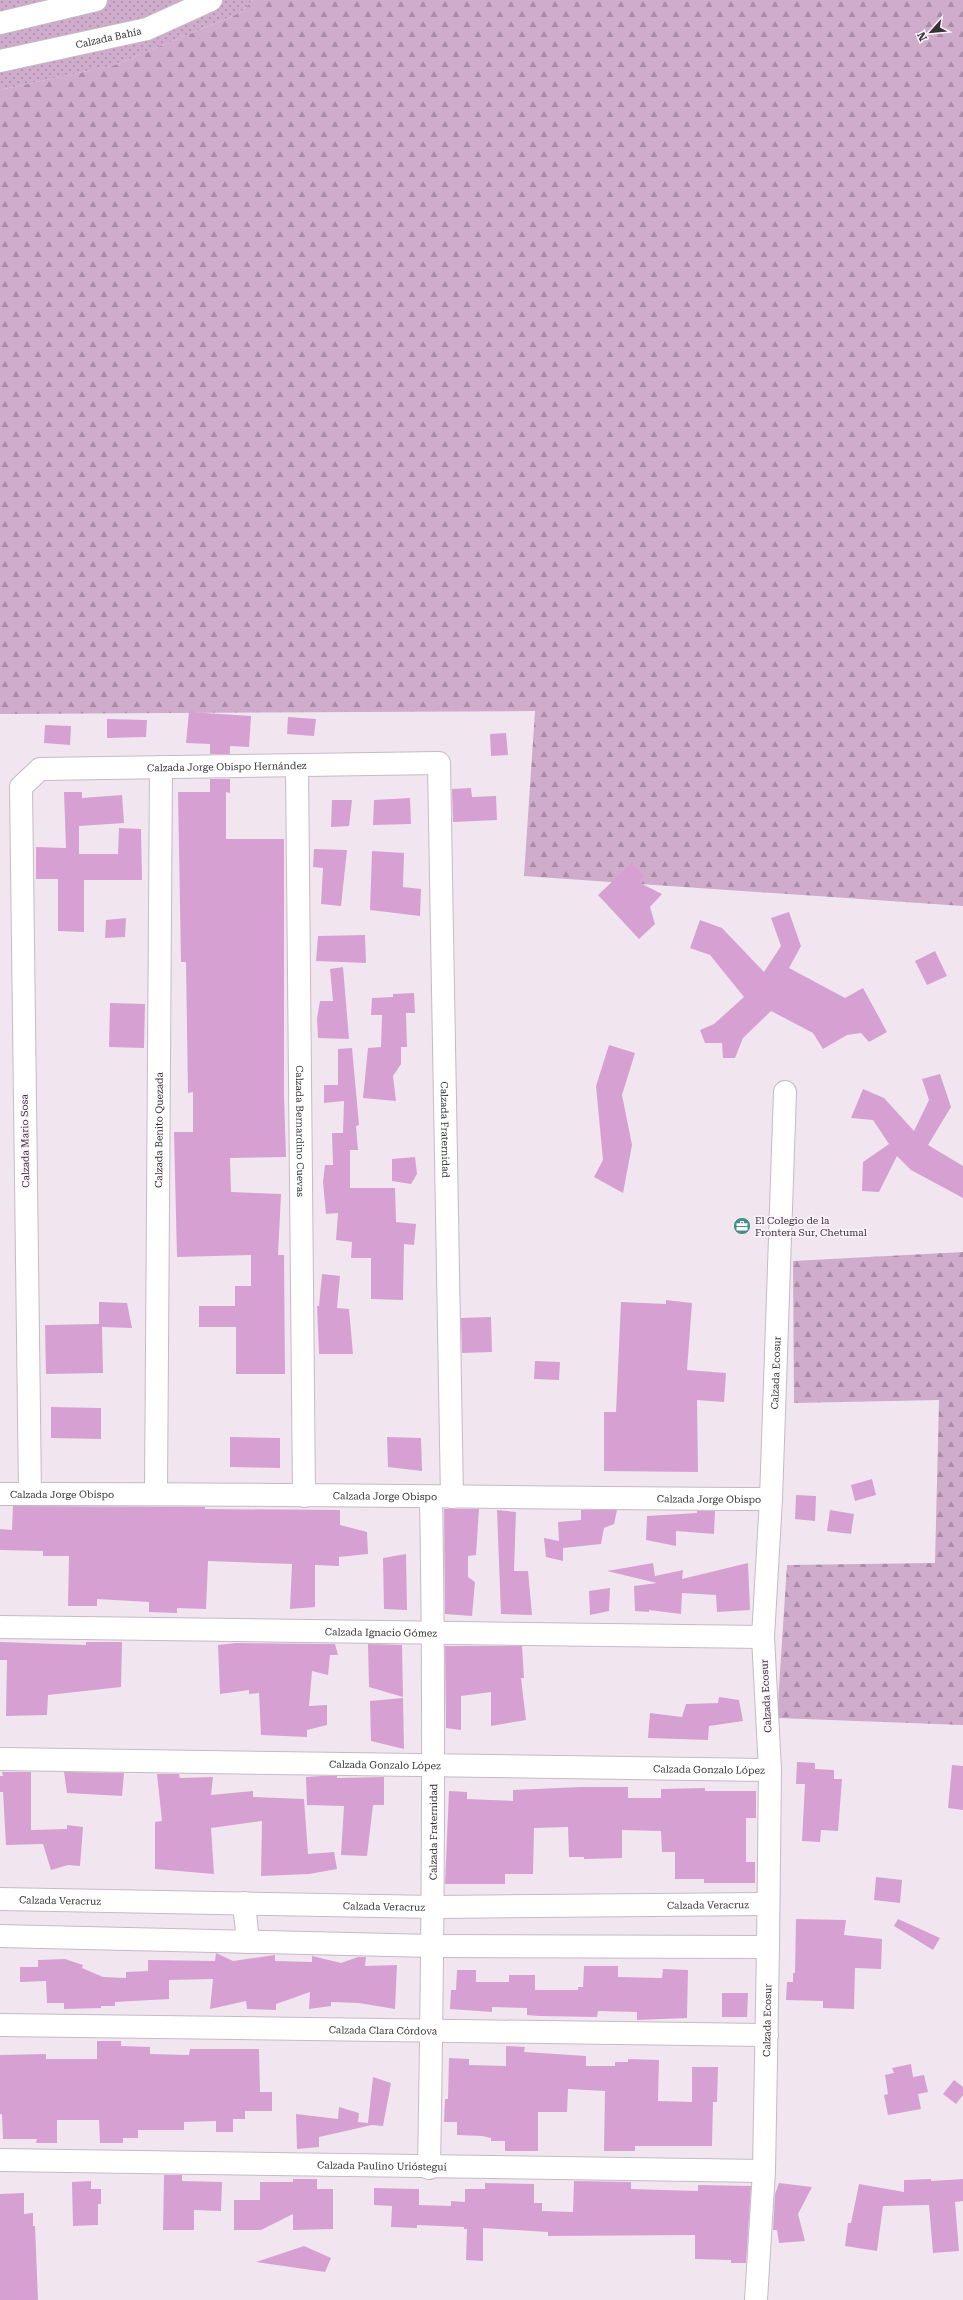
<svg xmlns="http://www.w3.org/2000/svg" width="963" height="2300" font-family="'Roboto Serif',serif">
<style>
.grass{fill:url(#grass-dots)}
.forest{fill:url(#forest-firs)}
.building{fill:#d7a0d2}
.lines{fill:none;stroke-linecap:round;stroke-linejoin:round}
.minor-casing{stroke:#c5bac4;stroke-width:24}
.major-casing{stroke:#c5bac4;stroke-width:24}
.minor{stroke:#fff;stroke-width:22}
.major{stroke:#fff;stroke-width:22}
.labels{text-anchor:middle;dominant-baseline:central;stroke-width:3;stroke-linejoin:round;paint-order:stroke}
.street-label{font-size:10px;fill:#353135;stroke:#fef3fd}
.poi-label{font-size:10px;fill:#353135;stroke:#fef3fd;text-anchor:start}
</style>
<defs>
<pattern id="grass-dots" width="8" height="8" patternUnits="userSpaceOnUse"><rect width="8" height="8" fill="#cfabcc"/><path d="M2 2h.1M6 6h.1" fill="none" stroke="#a98ca6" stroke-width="1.8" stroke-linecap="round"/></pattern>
<pattern id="forest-firs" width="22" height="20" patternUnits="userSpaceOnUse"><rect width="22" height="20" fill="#cfabcc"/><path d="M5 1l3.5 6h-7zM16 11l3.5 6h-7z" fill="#a98ca6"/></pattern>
</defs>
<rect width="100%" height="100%" fill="#f1e6f0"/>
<!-- grass -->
<path class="grass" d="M 0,0 L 253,0 L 240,13 L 115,65 L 0,90 Z"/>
<!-- forest -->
<g class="forest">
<path d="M 253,0 L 963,0 L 963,906 L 524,876 L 535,711 L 0,714 L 0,90 L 115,65 L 240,13 Z"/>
<path d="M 963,1252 L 963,1725 L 777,1718 L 787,1565 L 935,1563 L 939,1400 L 794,1403 L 793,1261 Z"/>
</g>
<!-- building -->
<g class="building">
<path d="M 189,712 L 251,716 L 249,747 L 230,746 L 230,754 L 210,754 L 210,744 L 186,743 Z"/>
<path d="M 288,717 L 316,719 L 314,736 L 287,734 Z"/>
<path d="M 107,719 L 147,720 L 146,737 L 107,738 Z"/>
<path d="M 45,725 L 71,726 L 70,745 L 44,743 Z"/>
<path d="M 506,733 L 508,755 L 491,756 L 490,734 Z"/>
<path d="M 210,779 L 230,779 L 230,793 L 226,792 L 226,839 L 284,839 L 284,1096 L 286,1157 L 230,1158 L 231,1192 L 281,1194 L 278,1255 L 284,1255 L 285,1374 L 236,1374 L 236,1327 L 199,1327 L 199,1306 L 235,1306 L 235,1286 L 251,1286 L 251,1255 L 177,1257 L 174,1132 L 193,1132 L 193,1092 L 188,1093 L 186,962 L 181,962 L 178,792 L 210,792 Z"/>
<path d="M 471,788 L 472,797 L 496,796 L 497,820 L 453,822 L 452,789 Z"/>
<path d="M 64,792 L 82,792 L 82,798 L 122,795 L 124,823 L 79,826 L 79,854 L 118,854 L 119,828 L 141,829 L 142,880 L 84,880 L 84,932 L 58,931 L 58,879 L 36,879 L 36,847 L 66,848 Z"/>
<path d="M 410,798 L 411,824 L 373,825 L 374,800 Z"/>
<path d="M 332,800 L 352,800 L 349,826 L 331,827 Z"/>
<path d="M 314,849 L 347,850 L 341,906 L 321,904 L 323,868 L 313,867 Z"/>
<path d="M 372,851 L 404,853 L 403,887 L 421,889 L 420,916 L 370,910 Z"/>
<path d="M 632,863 L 644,876 L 638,882 L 662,894 L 650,907 L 655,924 L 639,939 L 598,895 Z"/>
<path d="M 789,912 L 801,946 L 789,968 L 845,998 L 863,988 L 887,1032 L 869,1042 L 861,1033 L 847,1035 L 823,1049 L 813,1033 L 771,1011 L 743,1038 L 735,1058 L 723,1058 L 722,1043 L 705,1043 L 700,1030 L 714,1024 L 744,997 L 710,955 L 690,948 L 700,920 L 722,928 L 764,972 L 781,946 L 771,918 Z"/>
<path d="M 126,918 L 125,937 L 105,938 L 106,920 Z"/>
<path d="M 365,935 L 366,963 L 316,961 L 318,936 Z"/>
<path d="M 935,951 L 947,976 L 927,985 L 915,961 Z"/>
<path d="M 343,967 L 349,1039 L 318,1038 L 317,1018 L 320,1001 L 333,1001 L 330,969 Z"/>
<path d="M 414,993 L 415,1013 L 406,1013 L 407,1047 L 401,1047 L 401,1064 L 393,1076 L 396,1101 L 363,1098 L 368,1048 L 381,1047 L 382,1015 L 371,1015 L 372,998 L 393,997 L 393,994 Z"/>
<path d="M 110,1003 L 145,1004 L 144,1048 L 109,1047 Z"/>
<path d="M 609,1045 L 635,1053 L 622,1095 L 632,1145 L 623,1193 L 594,1177 L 603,1160 L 596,1086 Z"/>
<path d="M 352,1048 L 359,1125 L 356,1126 L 358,1150 L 350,1150 L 350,1188 L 395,1188 L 396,1222 L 416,1224 L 414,1245 L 404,1244 L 403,1300 L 371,1299 L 371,1258 L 351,1258 L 352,1242 L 336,1240 L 338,1213 L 326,1214 L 323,1182 L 325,1165 L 333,1165 L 332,1133 L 343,1133 L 344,1101 L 324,1103 L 324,1085 L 338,1085 L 338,1049 Z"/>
<path d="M 940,1074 L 951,1107 L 928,1145 L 963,1166 L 963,1198 L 911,1170 L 897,1156 L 879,1192 L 862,1191 L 863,1162 L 889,1144 L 873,1120 L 851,1118 L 863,1089 L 884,1098 L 914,1131 L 929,1100 L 922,1079 Z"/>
<path d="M 415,1157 L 417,1174 L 411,1184 L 392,1181 L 392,1159 Z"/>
<path d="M 322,1274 L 340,1276 L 337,1308 L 349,1309 L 353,1354 L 319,1354 L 317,1306 L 319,1306 Z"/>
<path d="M 666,1300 L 692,1303 L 687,1370 L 726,1373 L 724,1402 L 697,1400 L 698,1472 L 604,1471 L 604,1412 L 616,1412 L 621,1302 L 666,1304 Z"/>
<path d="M 99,1302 L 127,1303 L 132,1328 L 102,1327 L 103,1373 L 46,1374 L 45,1325 L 99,1324 Z"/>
<path d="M 491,1317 L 492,1352 L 462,1353 L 461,1318 Z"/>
<path d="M 535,1361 L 560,1362 L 559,1380 L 534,1379 Z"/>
<path d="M 51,1407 L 101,1408 L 101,1439 L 51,1438 Z"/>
<path d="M 230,1437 L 280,1438 L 280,1468 L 230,1467 Z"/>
<path d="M 387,1437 L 421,1438 L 422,1471 L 388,1467 Z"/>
<path d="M 872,1479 L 876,1495 L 855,1501 L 851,1485 Z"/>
<path d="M 796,1495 L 816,1496 L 815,1521 L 795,1519 Z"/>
<path d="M 13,1506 L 205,1507 L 205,1509 L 340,1510 L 340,1525 L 367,1532 L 368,1554 L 339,1557 L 339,1566 L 315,1565 L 315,1607 L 290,1609 L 292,1564 L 208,1561 L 206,1609 L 177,1608 L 177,1613 L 149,1612 L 149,1602 L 97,1599 L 97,1606 L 68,1606 L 69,1556 L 43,1556 L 43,1551 L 0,1550 L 0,1529 L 12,1530 Z"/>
<path d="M 444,1509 L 479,1509 L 476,1555 L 468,1556 L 468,1577 L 475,1582 L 472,1616 L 445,1614 Z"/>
<path d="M 497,1510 L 516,1512 L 514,1571 L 528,1571 L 532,1615 L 501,1614 Z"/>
<path d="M 581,1510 L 617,1510 L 614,1524 L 604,1528 L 601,1544 L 563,1548 L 563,1561 L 546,1557 L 544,1538 L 559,1541 L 558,1522 L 581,1520 Z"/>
<path d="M 830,1510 L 854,1514 L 851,1534 L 827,1531 Z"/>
<path d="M 697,1511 L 715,1511 L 714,1534 L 676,1531 L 676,1546 L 646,1540 L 647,1516 L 697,1513 Z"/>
<path d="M 406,1554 L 407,1610 L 384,1609 L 383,1558 Z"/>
<path d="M 653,1563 L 655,1576 L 683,1570 L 682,1579 L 748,1563 L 750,1610 L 717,1612 L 716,1595 L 682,1593 L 681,1614 L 649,1610 L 649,1612 L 635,1611 L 634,1586 L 657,1583 L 607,1571 Z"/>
<path d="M 610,1588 L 609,1611 L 590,1615 L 589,1591 Z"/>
<path d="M 0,1642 L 86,1645 L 86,1642 L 122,1642 L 121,1687 L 48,1695 L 47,1715 L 6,1716 L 7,1660 L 0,1660 Z"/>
<path d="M 236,1643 L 335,1644 L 338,1655 L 330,1655 L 328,1675 L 312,1671 L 309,1706 L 327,1705 L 327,1725 L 307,1730 L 307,1737 L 261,1735 L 259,1693 L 249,1694 L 249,1690 L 220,1694 L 218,1645 Z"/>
<path d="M 368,1644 L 402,1645 L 403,1697 L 369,1687 Z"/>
<path d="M 445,1646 L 522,1646 L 524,1678 L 521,1678 L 526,1720 L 491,1726 L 491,1692 L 461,1696 L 461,1730 L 446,1728 Z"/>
<path d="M 719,1697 L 739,1700 L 743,1721 L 709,1726 L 708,1740 L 648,1738 L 650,1713 L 682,1717 L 686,1704 L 718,1703 Z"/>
<path d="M 403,1698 L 404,1749 L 371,1741 L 370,1701 Z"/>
<path d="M 797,1762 L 815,1763 L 815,1769 L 834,1770 L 834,1779 L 842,1779 L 838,1831 L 821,1830 L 820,1842 L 802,1841 L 805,1784 L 796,1784 Z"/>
<path d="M 952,1765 L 963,1766 L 963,1810 L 948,1808 Z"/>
<path d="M 2,1772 L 31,1772 L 31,1830 L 67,1829 L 67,1825 L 83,1827 L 80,1866 L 68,1865 L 51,1870 L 43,1844 L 6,1845 L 3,1792 L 0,1792 L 0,1776 L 3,1776 Z"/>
<path d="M 64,1772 L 124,1773 L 122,1796 L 67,1793 Z"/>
<path d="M 157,1774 L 179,1774 L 180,1778 L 213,1777 L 211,1795 L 253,1791 L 253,1797 L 304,1799 L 308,1854 L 334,1852 L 337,1869 L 309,1874 L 261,1876 L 262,1821 L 211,1828 L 214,1874 L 155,1869 L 155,1822 L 162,1821 Z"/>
<path d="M 321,1776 L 337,1776 L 337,1778 L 384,1777 L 384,1805 L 373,1805 L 367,1856 L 341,1855 L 344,1806 L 307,1805 L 306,1777 Z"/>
<path d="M 581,1787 L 628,1787 L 628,1798 L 661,1798 L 661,1789 L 705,1788 L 705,1791 L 756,1791 L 756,1818 L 746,1818 L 746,1862 L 755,1862 L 755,1883 L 704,1883 L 704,1879 L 675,1879 L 675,1852 L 662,1852 L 661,1831 L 622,1830 L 622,1858 L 584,1859 L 584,1857 L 569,1857 L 568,1827 L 534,1828 L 533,1874 L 505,1874 L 505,1884 L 445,1884 L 449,1791 L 467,1792 L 467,1799 L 513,1801 L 513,1790 Z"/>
<path d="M 876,1877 L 902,1880 L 900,1903 L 874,1900 Z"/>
<path d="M 796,1919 L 846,1920 L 844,1935 L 882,1939 L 881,1969 L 855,1968 L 854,2009 L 823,2008 L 823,2001 L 786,2000 L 787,1982 L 793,1982 L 793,1973 L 795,1973 Z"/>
<path d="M 898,1919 L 940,1938 L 933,1950 L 894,1926 Z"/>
<path d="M 216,1953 L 233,1961 L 275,1955 L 275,1961 L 312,1962 L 312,1956 L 341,1963 L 358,1957 L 366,1957 L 365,1966 L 397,1965 L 395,2009 L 359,2003 L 331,2002 L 331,2006 L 309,2009 L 310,1992 L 276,2004 L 276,2010 L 247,2009 L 246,2001 L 210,2009 L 213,1979 L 169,1980 L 169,1999 L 115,2002 L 115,2006 L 101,2006 L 101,2008 L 64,2009 L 64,2003 L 47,2003 L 46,1981 L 20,1982 L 20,1967 L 38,1967 L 38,1960 L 65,1959 L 83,1965 L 82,1968 L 103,1977 L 126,1978 L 126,1972 L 148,1971 L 148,1960 L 215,1961 Z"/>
<path d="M 584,1966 L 618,1966 L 618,1977 L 662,1978 L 663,1969 L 688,1970 L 687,2018 L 637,2020 L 637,2012 L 598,2011 L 597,2017 L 539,2016 L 527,2015 L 527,2008 L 492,2007 L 492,2012 L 450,2009 L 451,1990 L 456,1990 L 457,1970 L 476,1970 L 476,1982 L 509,1982 L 509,1975 L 535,1975 L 535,1990 L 578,1990 L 578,1987 L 583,1987 Z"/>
<path d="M 722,1993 L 748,1993 L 747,2017 L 722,2017 Z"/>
<path d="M 97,2041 L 121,2041 L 121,2046 L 150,2047 L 150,2054 L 189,2055 L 190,2049 L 259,2049 L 260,2092 L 272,2092 L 272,2111 L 245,2111 L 245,2119 L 233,2119 L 233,2132 L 216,2132 L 216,2121 L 184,2122 L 184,2130 L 138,2130 L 138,2138 L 123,2138 L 123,2143 L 100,2143 L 99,2120 L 57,2120 L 57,2143 L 36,2143 L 37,2139 L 3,2139 L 2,2114 L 0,2114 L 0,2055 L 46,2054 L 46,2059 L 97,2059 Z"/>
<path d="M 506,2046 L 525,2047 L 524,2052 L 586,2056 L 586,2066 L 615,2066 L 615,2062 L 628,2062 L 628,2059 L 659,2060 L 658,2101 L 692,2102 L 692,2067 L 718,2067 L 717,2102 L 713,2102 L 712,2146 L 635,2146 L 635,2151 L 604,2151 L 605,2091 L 568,2089 L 567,2112 L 538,2112 L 538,2151 L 505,2151 L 505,2141 L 491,2141 L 491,2138 L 482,2136 L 457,2135 L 457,2122 L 444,2122 L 445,2099 L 448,2099 L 449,2058 L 469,2059 L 469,2065 L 506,2066 Z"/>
<path d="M 911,2064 L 913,2077 L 924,2075 L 928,2092 L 918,2094 L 921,2109 L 888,2115 L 884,2095 L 888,2094 L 885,2075 L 894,2073 L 892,2068 Z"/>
<path d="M 373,2077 L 391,2083 L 383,2126 L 372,2125 L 319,2137 L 319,2147 L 297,2149 L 296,2114 L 338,2119 L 339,2107 L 359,2113 L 358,2122 L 368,2123 Z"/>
<path d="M 954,2080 L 963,2087 L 963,2095 L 956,2104 L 943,2094 Z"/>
<path d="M 164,2175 L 182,2175 L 182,2181 L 222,2182 L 221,2211 L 194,2210 L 194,2230 L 163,2230 Z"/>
<path d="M 293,2179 L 317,2179 L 317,2189 L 333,2189 L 333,2229 L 293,2230 L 293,2214 L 261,2230 L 234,2230 L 234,2200 L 260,2200 L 260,2182 L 293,2182 Z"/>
<path d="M 931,2179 L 931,2181 L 963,2179 L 963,2201 L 955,2202 L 959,2251 L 933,2253 L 929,2205 L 883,2206 L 877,2251 L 845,2246 L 848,2223 L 851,2223 L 859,2184 L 904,2192 L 904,2180 Z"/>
<path d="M 91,2181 L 91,2189 L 101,2189 L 101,2204 L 98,2204 L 98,2225 L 73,2226 L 72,2182 Z"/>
<path d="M 574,2181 L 631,2182 L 631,2189 L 698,2191 L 698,2185 L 751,2186 L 746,2263 L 731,2263 L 731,2260 L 695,2259 L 695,2235 L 548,2236 L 548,2232 L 483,2228 L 483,2261 L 466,2260 L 467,2229 L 464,2229 L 464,2227 L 417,2225 L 417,2228 L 391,2227 L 392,2206 L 374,2205 L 374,2188 L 419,2189 L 419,2205 L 451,2206 L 451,2201 L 465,2202 L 465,2189 L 485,2189 L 485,2183 L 534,2184 L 534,2203 L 542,2203 L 542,2211 L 573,2212 Z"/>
<path d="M 779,2183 L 812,2187 L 798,2214 L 805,2241 L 779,2243 L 777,2230 L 773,2230 L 775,2194 Z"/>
<path d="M 24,2193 L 24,2214 L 33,2213 L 33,2226 L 35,2226 L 38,2300 L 0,2300 L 0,2194 Z"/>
<path d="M 304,2246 L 331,2258 L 325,2272 L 256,2262 Z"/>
</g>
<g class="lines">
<defs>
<g id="minor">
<path id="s1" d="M 297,766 L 304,1496"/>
<path id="s2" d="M 156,1493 L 161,767"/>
<path id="s3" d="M 0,1494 C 257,1493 514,1498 771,1499"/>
<path id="s4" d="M 30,1494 L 21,787 L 40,769 L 439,763 L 452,1497"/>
<path id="s5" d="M 0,1627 L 763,1637"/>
<path id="s6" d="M 0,1759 L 770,1770"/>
<path id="s7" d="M 0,1899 L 434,1907 L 768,1904"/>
<path d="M 244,1903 L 248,1942"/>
<path d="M 0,1936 L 433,1946 L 768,1947"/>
<path id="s8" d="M 0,2025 L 767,2035"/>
<path id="s9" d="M 0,2160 L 764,2171"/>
<path id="s10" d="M 429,2168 C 433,1944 435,1721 431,1497"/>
<path id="s11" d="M 756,2300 L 764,2171 L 768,1947 L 770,1770 L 763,1637 L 771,1499 L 785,1092"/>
</g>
<g id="major">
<path d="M 0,23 L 96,0"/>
<path id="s12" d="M 0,61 L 147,29 L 211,0"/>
</g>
</defs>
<!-- minor casing -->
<use href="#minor" class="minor-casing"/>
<!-- major casing -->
<use href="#major" class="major-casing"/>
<!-- minor -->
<use href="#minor" class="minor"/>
<!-- major -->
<use href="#major" class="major"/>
</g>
<!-- icons -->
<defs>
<symbol id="office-disc" viewBox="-11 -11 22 22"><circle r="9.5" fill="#488e87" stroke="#fef3fd"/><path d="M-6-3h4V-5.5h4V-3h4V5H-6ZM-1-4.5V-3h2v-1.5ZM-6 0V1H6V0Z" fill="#fff"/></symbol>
</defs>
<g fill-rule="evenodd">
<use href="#office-disc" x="732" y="1216" width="20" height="20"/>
</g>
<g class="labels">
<!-- street labels -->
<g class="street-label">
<text stroke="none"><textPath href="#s12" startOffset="111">Calzada Bahía</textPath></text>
<text stroke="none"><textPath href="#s4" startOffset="920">Calzada Jorge Obispo Hernández</textPath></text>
<text stroke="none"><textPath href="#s2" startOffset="363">Calzada Benito Quezada</textPath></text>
<text stroke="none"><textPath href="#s4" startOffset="1499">Calzada Fraternidad</textPath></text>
<text stroke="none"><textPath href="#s1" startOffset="365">Calzada Bernardino Cuevas</textPath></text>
<text transform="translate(25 1141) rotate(-91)">Calzada Mario Sosa</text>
<text stroke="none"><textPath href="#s11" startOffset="928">Calzada Ecosur</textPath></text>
<text stroke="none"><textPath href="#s3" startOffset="62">Calzada Jorge Obispo</textPath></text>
<text stroke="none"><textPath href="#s3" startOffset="385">Calzada Jorge Obispo</textPath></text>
<text stroke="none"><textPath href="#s3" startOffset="709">Calzada Jorge Obispo</textPath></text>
<text stroke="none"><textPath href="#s5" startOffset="381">Calzada Ignacio Gómez</textPath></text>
<text transform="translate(766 1696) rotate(-93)">Calzada Ecosur</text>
<text stroke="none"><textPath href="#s6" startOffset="385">Calzada Gonzalo López</textPath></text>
<text stroke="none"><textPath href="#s6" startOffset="709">Calzada Gonzalo López</textPath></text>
<text stroke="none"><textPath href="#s10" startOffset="336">Calzada Fraternidad</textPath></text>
<text stroke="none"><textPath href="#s7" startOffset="60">Calzada Veracruz</textPath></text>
<text stroke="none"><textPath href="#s7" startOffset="708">Calzada Veracruz</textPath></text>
<text stroke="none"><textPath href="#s7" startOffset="384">Calzada Veracruz</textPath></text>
<text stroke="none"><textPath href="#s11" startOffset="280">Calzada Ecosur</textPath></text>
<text stroke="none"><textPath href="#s8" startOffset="383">Calzada Clara Córdova</textPath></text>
<text stroke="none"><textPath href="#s9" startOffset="382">Calzada Paulino Urióstegui</textPath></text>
</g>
<!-- poi labels -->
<g class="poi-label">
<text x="755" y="1220">El Colegio de la<tspan x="755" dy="12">Frontera Sur, Chetumal</tspan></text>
</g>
</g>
<!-- north arrow -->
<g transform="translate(931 32) rotate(243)" stroke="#fef3fd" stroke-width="3" paint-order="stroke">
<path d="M0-3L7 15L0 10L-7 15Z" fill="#353135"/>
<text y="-6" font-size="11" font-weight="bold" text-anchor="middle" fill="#353135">N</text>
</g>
</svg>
